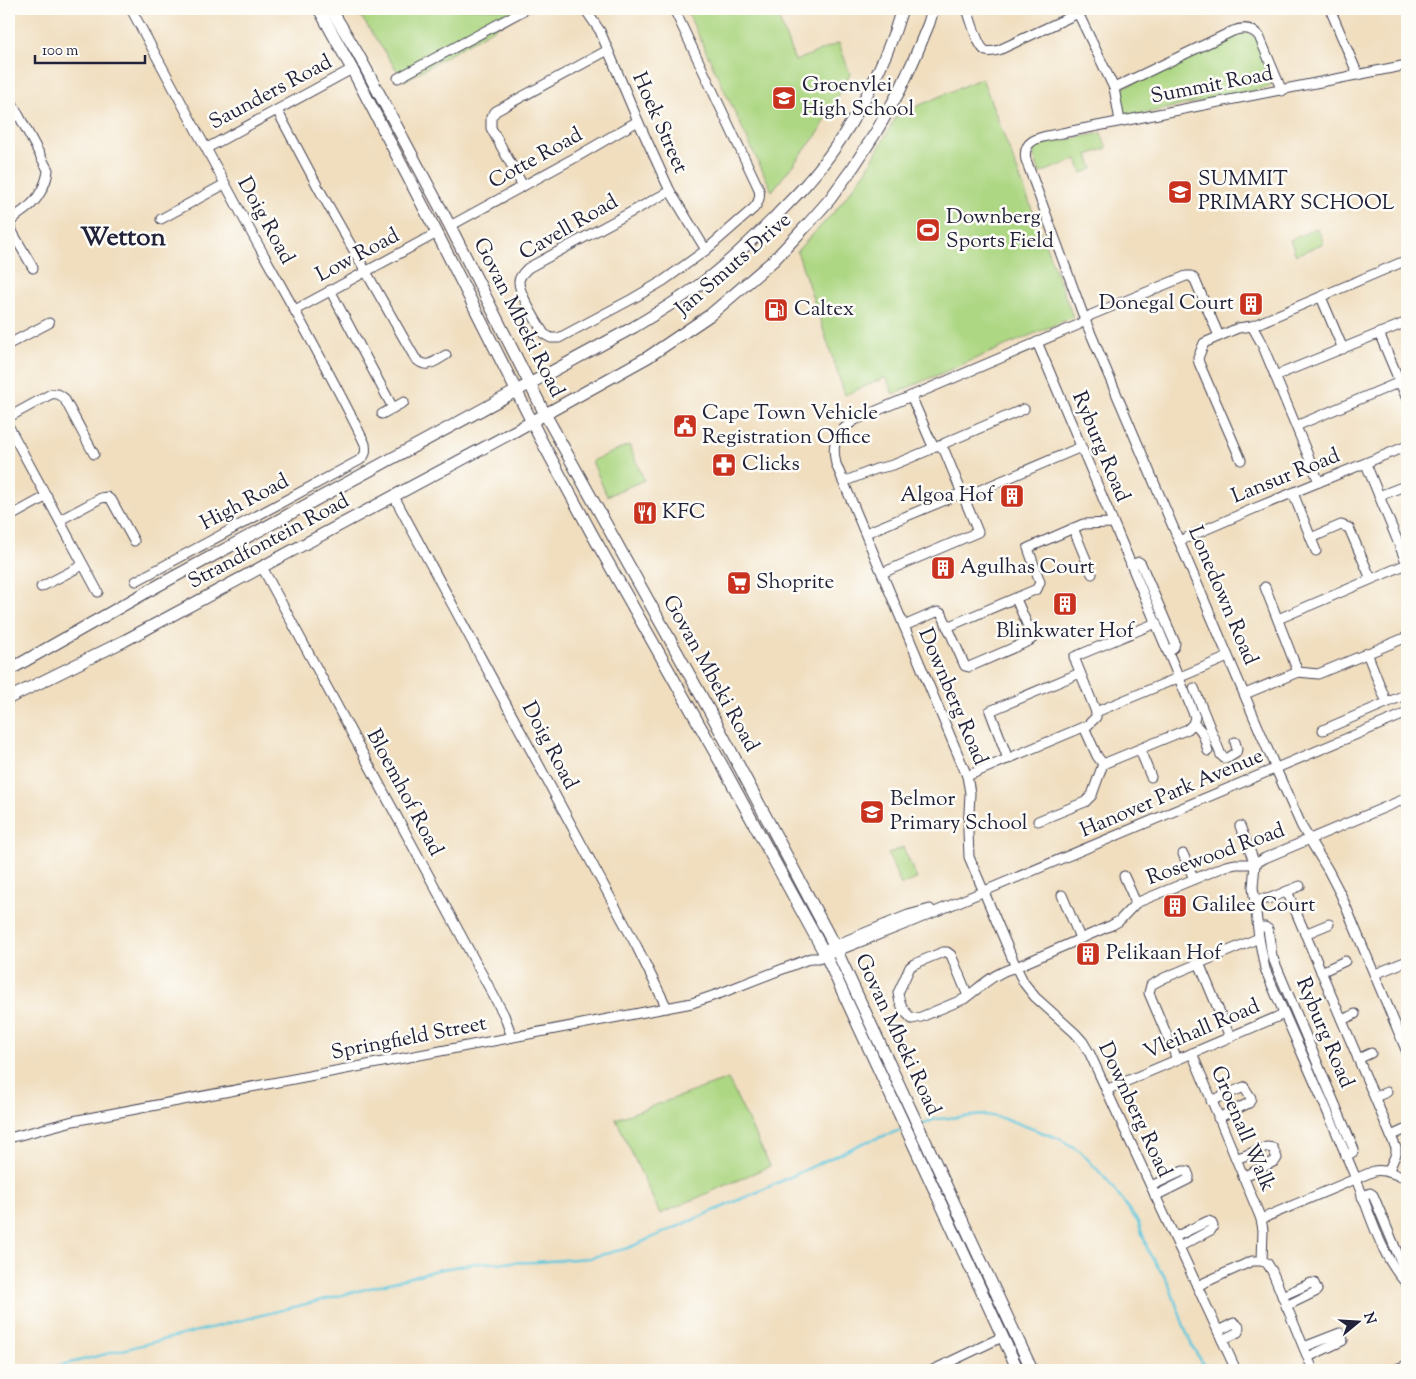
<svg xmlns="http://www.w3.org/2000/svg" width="1416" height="1379" font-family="'Sorts Mill Goudy',serif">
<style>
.green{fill:#add783;stroke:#687c5f}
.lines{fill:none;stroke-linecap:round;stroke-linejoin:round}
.stream{stroke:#60c7dd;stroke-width:2.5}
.minor-casing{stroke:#413e4f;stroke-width:11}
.major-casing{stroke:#413e4f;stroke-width:13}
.minor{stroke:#fff;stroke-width:9}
.major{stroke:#fff;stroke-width:11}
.labels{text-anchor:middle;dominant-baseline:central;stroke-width:5;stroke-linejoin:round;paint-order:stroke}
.poi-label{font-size:21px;fill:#22223b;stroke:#fdfcf7;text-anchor:start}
.street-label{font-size:21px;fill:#22223b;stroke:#fdfcf7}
.district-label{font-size:26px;font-weight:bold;fill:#22223b;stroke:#fdfcf7}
</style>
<rect width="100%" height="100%" fill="#fdfcf7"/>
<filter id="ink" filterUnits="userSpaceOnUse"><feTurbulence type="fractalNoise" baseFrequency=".02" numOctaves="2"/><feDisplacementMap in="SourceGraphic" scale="10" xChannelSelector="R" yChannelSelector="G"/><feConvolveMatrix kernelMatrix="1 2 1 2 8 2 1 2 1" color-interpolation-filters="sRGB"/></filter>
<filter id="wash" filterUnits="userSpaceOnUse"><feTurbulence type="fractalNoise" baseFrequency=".0096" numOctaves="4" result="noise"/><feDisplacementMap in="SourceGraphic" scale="20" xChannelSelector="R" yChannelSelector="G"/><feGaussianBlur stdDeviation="1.12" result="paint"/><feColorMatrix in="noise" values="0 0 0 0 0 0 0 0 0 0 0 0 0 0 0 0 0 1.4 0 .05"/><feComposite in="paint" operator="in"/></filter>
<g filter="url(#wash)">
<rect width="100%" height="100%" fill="#f0debf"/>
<!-- green -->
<g class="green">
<path d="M 356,9 L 525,9 L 526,10 L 404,81 Z"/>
<path d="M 686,9 L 775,9 L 795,61 L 839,43 L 850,74 L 819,132 L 772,191 Z"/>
<path d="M 1248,32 L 1256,38 L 1273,78 L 1272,83 L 1269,87 L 1132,116 L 1127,116 L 1122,113 L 1118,93 L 1119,90 L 1238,33 Z"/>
<path d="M 982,78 L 1073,317 L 893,394 L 887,379 L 884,378 L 845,395 L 797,251 L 836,210 L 866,171 L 897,115 Z"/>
<path d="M 1101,133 L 1107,148 L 1088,155 L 1093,169 L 1082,173 L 1077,159 L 1040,173 L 1033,155 L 1036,146 Z"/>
<path d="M 1317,228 L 1324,243 L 1296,255 L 1290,240 Z"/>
<path d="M 629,445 L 644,480 L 607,496 L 592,461 Z"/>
<path d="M 903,847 L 917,879 L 901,885 L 888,854 Z"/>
<path d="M 728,1079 L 770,1166 L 660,1214 L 616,1119 Z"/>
</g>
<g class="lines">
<!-- stream -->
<g class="stream">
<path d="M 921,1124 L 936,1119 L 986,1115 L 1006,1119 L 1060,1139 L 1080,1151 L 1107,1180 L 1138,1222 L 1149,1253 L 1168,1282 L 1185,1329 L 1192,1346 L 1207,1370"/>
<path d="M 42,1370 L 370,1288 L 437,1270 L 476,1263 L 536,1262 L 589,1258 L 628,1248 L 762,1190 L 863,1143 L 904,1129"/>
</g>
</g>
</g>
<g filter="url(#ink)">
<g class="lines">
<defs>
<g id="minor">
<path d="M 131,9 C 171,82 210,156 250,230 C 289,301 330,371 365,444 C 366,452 366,455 360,460 L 136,581"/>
<path d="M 585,9 L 600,31 L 638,121 L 670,191 L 706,250"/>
<path d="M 967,9 C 970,17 978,48 986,51 C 990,52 995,51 999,50 L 1087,9"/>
<path d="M 1330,9 L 1358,75"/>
<path d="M 9,10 L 11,9"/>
<path d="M 1078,13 L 1114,88 L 1120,121"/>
<path d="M 1407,65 L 1062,133 C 1045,137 1021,137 1026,160 L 1085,320 L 1276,769 L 1302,827 L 1328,870 L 1341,895 L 1407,1052"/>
<path d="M 398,78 L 526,9"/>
<path d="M 1114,88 L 1233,31 C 1243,27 1252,28 1259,36 L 1282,91"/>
<path d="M 9,97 L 48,170 C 47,183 38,200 27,208 C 20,214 14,216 9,224 L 10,228 L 33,268"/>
<path d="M 277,110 L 319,189 L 415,358 C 427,370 433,362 446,355"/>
<path d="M 207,148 L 352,69"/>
<path d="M 523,186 L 491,128 L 491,117 L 496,111 L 608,50"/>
<path d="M 670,191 L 528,268 C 524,272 520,275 519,281 C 518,293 538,323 544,334 L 551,338 L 559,338 L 632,299 L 663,281 L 706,250 L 754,208 C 760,201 761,195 758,187 L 674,9"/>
<path d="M 161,219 L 225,184"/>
<path d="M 450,226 L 578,156 L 638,121"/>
<path d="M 330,290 L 393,408"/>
<path d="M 1321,297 L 1343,349"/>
<path d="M 295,310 L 437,233"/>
<path d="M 1252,326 L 1262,344 L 1319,482"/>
<path d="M 1379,333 L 1407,399"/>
<path d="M 1219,336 L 1195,280 L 1191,276 L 1186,276 L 1091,315 L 1078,325 L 855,420 C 836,432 831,442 836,464 L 967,776 L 970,793 L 968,831 L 969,857 L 1016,967 L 1024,983 L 1035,997 L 1075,1033 L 1083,1042 L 1090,1054 L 1117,1113 L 1236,1370"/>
<path d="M 1037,342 L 1179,678 L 1195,717 L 1193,724"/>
<path d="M 9,344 L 49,323"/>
<path d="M 1275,376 L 1407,322"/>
<path d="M 382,414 L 404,402"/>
<path d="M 9,417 L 51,394 C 57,393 59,394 64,398 L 94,454"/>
<path d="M 1296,426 L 1400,382"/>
<path d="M 9,427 L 98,592"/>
<path d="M 941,446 L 945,443 L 1024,409"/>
<path d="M 1241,460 L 1199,363 L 1198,358 L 1204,343 L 1238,328 L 1252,326 L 1407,260"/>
<path d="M 1366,464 L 1407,564"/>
<path d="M 843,482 L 876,469 L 893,465 L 929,450 L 934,446"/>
<path d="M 1293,493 L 1316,551"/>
<path d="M 1379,496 L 1407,485"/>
<path d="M 964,497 L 1081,447"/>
<path d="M 397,502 L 637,947 L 667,1008"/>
<path d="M 9,517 L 47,496"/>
<path d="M 60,520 L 101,498 L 107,497 L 112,501 L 134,541"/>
<path d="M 1073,528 L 1092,574"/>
<path d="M 866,533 L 962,493"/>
<path d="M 1311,538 L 1341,525 L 1349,528 L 1371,579"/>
<path d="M 1179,541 L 1253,509 L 1407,446"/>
<path d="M 1131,565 L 1139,562 L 1141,564 L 1175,643 L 1174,647 L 1168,652"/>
<path d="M 262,567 L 504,1015 L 512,1037"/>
<path d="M 882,573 L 978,532 L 945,452 L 941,446 L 934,446 L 931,442 L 911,396"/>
<path d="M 41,587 L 83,565"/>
<path d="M 1265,587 L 1298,672"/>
<path d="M 1278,619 L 1407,564"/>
<path d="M 904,626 L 934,613 L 938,612 L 942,614 L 964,664 L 965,666 L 969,667 L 1029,641 L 1033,638 L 1016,599"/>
<path d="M 947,627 L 1037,589 L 1040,582 L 1028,548 L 1083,524 L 1113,523"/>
<path d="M 1367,653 L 1384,696"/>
<path d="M 1298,672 L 1318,674 L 1407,637"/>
<path d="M 1194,688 L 1221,755 L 1224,758 L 1228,758 L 1236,753 L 1237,749 L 1235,742"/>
<path d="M 1245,694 L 1298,672"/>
<path d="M 1096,712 L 1074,657 L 1156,623"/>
<path d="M 1096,712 L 1228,657"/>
<path d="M 1193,724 C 1204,729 1205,741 1208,751"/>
<path d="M 1084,727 L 1097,756 L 1103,764"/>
<path d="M 1323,730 L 1407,694"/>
<path d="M 1140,750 L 1151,777"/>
<path d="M 1008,759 L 990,711 L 1080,673"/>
<path d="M 1103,764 L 1188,729 L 1193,724"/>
<path d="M 967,776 L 1088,725 L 1096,717 L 1096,712"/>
<path d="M 1038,821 L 1085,802 L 1092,795 L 1103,764"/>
<path d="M 1240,826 L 1255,864 L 1253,887 L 1259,938 L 1265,969 C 1295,1039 1327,1108 1356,1179 C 1370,1213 1381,1257 1407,1284"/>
<path d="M 1183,854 L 1194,879"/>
<path d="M 1124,876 L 1136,903"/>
<path d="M 1287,891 L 1396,1148 L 1396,1154 L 1388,1172"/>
<path d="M 1062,895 L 1080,938"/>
<path d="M 1255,899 L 1268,899 L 1300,886"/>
<path d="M 1258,927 L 1265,927 L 1268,929 L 1272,956 L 1353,1147 L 1354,1150 L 1353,1152 L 1346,1156"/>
<path d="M 1305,934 L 1329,924"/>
<path d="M 828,948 L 908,915 L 930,909"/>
<path d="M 1199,963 L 1230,1037"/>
<path d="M 1321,972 L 1345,961"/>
<path d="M 1375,974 L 1407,961"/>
<path d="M 968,996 L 951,955 L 947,952 L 943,952 L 914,964 L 910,967 L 898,993 C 899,1003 904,1012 912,1019 L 921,1017 L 964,999 C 982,986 993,973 1016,967 L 1112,925 L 1119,921 L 1136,903 L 1226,866 L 1236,864 L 1255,864 L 1265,858 L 1407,798"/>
<path d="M 1342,1020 L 1355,1014"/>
<path d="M 1192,1053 L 1261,1219 L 1263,1230 L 1262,1261 L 1252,1261 L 1197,1286"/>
<path d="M 1177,1059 L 1149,993 L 1151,985 L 1164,978 L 1259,938"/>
<path d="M 1358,1059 L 1371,1053"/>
<path d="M 1106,1090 L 1284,1014"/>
<path d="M 1375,1097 L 1387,1092"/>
<path d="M 1211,1101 L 1244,1087 L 1251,1098 L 1249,1103 L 1218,1118"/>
<path d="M 1391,1136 L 1404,1130"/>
<path d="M 9,1138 L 73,1121 L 692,1003 L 721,993 L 811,958 L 818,958 L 837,951 L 911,922 L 1407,713"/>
<path d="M 1236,1159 L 1267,1147 L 1273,1148 L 1277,1158 L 1275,1161 L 1243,1177"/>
<path d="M 1151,1186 L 1183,1171 L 1187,1171 L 1189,1176 L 1189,1179 L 1155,1196"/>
<path d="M 1362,1197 L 1370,1193 L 1373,1195 L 1402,1264 L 1407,1270"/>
<path d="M 1261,1219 L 1374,1171 C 1386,1169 1397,1175 1407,1180"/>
<path d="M 1175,1237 L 1208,1221 L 1211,1222 L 1213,1226 L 1211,1230 L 1179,1247"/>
<path d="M 1262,1261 L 1267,1263 L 1272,1271 L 1313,1370"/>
<path d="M 1282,1296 L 1311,1283 L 1314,1283 L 1317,1290 L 1315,1292 L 1286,1306"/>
<path d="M 1218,1331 L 1234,1323 L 1236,1324 L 1239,1327 L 1238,1332 L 1222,1340"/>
<path d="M 1304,1347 L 1340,1333 L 1343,1340 L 1342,1341 L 1308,1357"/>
<path d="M 933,1370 L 1002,1337"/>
<path d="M 1394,1370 L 1407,1365"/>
</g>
<g id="major">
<path d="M 319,9 L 352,69 L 437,233 L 540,438 L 592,534 L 722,765 L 826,956 L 1018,1370"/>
<path d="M 331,9 L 358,54 L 450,226 L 545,414 L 714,719 L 834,945 L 1032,1370"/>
<path d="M 9,670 L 159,585 L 634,327 C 659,312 684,297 707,279 C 731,261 753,239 774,218 C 785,206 798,194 808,182 C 849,136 885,67 902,9"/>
<path d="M 9,698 L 124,641 L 515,431 L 648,357 L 710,315 L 774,260 L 808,224 L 830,199 L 854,166 L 876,132 L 900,90 L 915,57 L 929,23 L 933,9"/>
</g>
</defs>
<!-- minor casing -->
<use href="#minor" class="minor-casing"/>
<!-- major casing -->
<use href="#major" class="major-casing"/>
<!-- minor -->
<use href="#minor" class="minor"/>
<!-- major -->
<use href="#major" class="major"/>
</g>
</g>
<!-- icons -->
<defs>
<symbol id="school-square" viewBox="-11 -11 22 22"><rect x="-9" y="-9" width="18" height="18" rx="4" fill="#c8321e" stroke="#fdfcf7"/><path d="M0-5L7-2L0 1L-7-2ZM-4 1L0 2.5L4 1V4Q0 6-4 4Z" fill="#fff"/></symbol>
<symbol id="stadium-square" viewBox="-11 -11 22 22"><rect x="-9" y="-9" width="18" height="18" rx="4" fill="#c8321e" stroke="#fdfcf7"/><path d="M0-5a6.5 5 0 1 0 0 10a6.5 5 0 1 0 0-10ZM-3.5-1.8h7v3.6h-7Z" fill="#fff"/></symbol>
<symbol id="building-square" viewBox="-11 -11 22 22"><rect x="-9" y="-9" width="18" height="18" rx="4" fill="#c8321e" stroke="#fdfcf7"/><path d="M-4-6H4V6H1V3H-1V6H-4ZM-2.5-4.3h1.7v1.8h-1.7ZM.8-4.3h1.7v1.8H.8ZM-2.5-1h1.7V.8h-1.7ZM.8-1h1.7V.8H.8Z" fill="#fff"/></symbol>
<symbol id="fuel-square" viewBox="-11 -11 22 22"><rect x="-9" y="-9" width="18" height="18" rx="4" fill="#c8321e" stroke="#fdfcf7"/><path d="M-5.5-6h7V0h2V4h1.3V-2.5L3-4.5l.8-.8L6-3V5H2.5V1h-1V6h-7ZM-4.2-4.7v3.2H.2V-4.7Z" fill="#fff"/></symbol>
<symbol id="civic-square" viewBox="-11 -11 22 22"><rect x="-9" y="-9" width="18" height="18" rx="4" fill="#c8321e" stroke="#fdfcf7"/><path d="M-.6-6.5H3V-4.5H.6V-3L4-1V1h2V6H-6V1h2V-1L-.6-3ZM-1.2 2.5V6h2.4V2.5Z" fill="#fff"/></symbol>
<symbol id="pharmacy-square" viewBox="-11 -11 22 22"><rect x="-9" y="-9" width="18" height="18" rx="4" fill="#c8321e" stroke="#fdfcf7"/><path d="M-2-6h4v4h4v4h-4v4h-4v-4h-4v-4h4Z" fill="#fff"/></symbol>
<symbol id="restaurant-square" viewBox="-11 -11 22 22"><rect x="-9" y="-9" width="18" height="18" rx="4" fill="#c8321e" stroke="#fdfcf7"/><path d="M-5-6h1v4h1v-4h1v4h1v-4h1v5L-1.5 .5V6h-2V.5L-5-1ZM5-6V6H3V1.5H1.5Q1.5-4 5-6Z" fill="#fff"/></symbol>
<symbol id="supermarket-square" viewBox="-11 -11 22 22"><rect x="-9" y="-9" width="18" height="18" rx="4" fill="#c8321e" stroke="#fdfcf7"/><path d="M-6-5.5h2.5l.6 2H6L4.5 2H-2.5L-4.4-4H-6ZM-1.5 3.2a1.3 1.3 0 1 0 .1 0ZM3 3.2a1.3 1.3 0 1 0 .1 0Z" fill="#fff"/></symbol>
</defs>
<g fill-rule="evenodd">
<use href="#school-square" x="770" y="84" width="28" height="28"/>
<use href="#school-square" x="1166" y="178" width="28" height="28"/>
<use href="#stadium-square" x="914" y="216" width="28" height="28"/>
<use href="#building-square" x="1237" y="290" width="28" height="28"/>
<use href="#fuel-square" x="762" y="296" width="28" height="28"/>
<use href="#civic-square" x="671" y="412" width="28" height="28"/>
<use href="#pharmacy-square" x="710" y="451" width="28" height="28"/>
<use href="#building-square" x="998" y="482" width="28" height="28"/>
<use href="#restaurant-square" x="631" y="499" width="28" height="28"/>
<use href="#building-square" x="929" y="554" width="28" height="28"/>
<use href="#supermarket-square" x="725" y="569" width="28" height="28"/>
<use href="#building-square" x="1051" y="590" width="28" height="28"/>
<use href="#school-square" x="858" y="798" width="28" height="28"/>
<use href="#building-square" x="1161" y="892" width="28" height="28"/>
<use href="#building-square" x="1074" y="940" width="28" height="28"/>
</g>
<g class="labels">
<!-- poi labels -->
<g class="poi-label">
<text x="802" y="86">Groenvlei<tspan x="802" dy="24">High School</tspan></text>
<text x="1198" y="180">SUMMIT<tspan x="1198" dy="24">PRIMARY SCHOOL</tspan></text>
<text x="946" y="218">Downberg<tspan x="946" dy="24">Sports Field</tspan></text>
<text x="1234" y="304" text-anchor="end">Donegal Court</text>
<text x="794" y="310">Caltex</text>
<text x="702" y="414">Cape Town Vehicle<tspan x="702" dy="24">Registration Office</tspan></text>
<text x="742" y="465">Clicks</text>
<text x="994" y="496" text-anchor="end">Algoa Hof</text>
<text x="662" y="513">KFC</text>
<text x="960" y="568">Agulhas Court</text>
<text x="756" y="583">Shoprite</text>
<text x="1065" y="632" text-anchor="middle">Blinkwater Hof</text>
<text x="890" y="800">Belmor<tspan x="890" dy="24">Primary School</tspan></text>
<text x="1192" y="906">Galilee Court</text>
<text x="1106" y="954">Pelikaan Hof</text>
</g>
<!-- street labels -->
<g class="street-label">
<text transform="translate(1212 86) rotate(-11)">Summit Road</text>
<text transform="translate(271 93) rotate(-28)">Saunders Road</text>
<text transform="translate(659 123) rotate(66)">Hoek Street</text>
<text transform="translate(536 159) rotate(-29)">Cotte Road</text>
<text transform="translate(265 221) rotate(61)">Doig Road</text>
<text transform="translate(569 228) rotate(-30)">Cavell Road</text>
<text transform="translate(358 256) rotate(-28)">Low Road</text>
<text transform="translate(734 265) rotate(-41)">Jan Smuts Drive</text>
<text transform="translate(518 318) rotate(63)">Govan Mbeki Road</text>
<text transform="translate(1100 447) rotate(67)">Ryburg Road</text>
<text transform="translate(1286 477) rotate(-22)">Lansur Road</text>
<text transform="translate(245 503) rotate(-28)">High Road</text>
<text transform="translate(269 542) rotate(-28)">Strandfontein Road</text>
<text transform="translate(1222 596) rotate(67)">Lonedown Road</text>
<text transform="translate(710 674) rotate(61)">Govan Mbeki Road</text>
<text transform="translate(952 697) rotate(67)">Downberg Road</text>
<text transform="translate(549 746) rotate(62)">Doig Road</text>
<text transform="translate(404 793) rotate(62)">Bloemhof Road</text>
<text transform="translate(1172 794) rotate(-23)">Hanover Park Avenue</text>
<text transform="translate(1216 855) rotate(-20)">Rosewood Road</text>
<text transform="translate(1202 1030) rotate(-23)">Vleihall Road</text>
<text transform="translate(1324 1033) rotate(67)">Ryburg Road</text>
<text transform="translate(897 1035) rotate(65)">Govan Mbeki Road</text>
<text transform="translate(409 1039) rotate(-11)">Springfield Street</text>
<text transform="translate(1134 1110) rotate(65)">Downberg Road</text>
<text transform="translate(1242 1129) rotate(67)">Groenall Walk</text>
</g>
<!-- district labels -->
<g class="district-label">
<text x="123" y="238">Wetton</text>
</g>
</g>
<!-- margin -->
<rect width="1416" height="1379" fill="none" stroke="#fdfcf7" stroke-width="30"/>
<!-- north arrow -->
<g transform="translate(1358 1322) rotate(72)" stroke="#fdfcf7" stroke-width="4" paint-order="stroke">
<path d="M0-4L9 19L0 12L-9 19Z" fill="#22223b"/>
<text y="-8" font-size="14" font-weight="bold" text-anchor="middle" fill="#22223b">N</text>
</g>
<!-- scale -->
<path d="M35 55v8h110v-8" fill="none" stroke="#22223b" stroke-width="2.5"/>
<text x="42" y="55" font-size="15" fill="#22223b" stroke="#fdfcf7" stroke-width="4" paint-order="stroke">100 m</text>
</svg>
